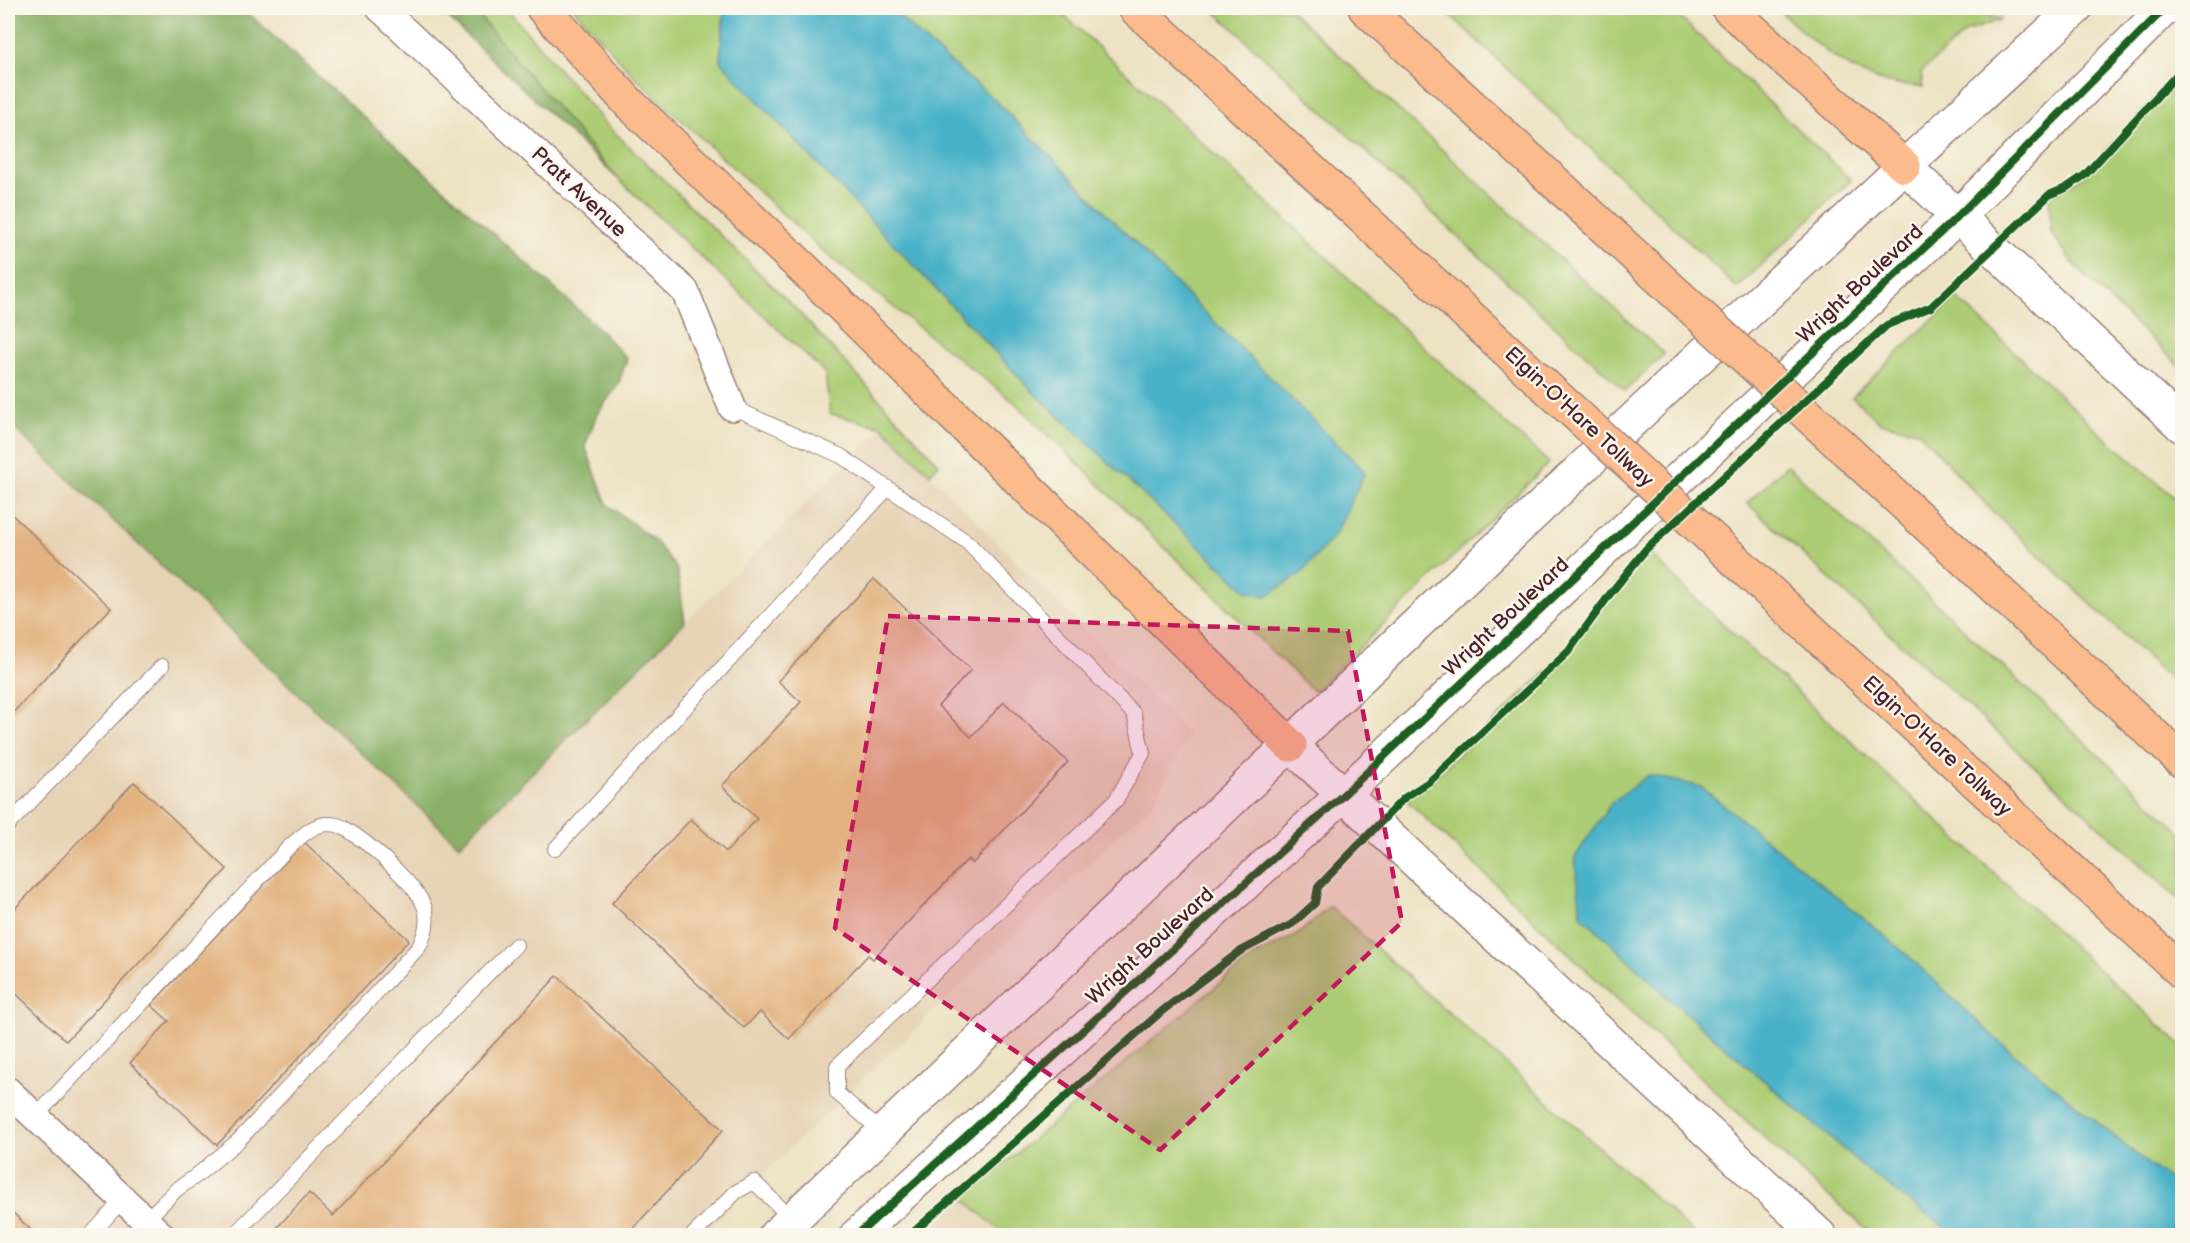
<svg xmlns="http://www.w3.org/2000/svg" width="2190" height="1243" font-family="'Balsamiq Sans',sans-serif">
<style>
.built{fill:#e7d4b7}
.industrial{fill:#cac3b8}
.green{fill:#accd75;stroke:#7b7650;stroke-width:1.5}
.forest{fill:#89b066;stroke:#6a6848;stroke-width:1.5}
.water{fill:#49b2c8;stroke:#4a687a;stroke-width:1.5}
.building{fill:#e2b380}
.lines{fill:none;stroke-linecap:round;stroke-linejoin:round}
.service-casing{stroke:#9c8178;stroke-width:16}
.minor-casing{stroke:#9c8178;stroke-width:30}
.tertiary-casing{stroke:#9c8178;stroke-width:36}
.motorway-casing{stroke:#9c8178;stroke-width:36}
.service{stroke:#fff;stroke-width:14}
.minor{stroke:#fff;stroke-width:27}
.tertiary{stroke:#fff;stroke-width:33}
.motorway{stroke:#fbbb8d;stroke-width:33}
.motorway-bridge-casing{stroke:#9c8178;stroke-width:36;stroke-linecap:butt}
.motorway-bridge{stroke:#fbbb8d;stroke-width:33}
.cycleway-casing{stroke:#fbf7ec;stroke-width:11}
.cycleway{stroke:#1b5e20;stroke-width:8}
.marked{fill:#c2185b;fill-opacity:0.2;stroke:#c2185b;stroke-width:4.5;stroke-dasharray:12 8;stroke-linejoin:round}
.labels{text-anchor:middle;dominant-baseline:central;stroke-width:5;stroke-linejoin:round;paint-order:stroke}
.street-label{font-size:21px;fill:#4a1f2b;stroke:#fbf7ec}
</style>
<rect width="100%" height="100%" fill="#fbf7ec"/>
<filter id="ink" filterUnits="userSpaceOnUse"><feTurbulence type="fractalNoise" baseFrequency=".0167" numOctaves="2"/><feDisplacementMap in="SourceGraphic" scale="12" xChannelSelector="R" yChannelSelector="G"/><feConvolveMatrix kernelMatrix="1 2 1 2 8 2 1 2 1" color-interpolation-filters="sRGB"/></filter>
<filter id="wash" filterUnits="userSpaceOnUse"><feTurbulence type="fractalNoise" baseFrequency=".008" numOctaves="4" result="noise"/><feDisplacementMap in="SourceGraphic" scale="24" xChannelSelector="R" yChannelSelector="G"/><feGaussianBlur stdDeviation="1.35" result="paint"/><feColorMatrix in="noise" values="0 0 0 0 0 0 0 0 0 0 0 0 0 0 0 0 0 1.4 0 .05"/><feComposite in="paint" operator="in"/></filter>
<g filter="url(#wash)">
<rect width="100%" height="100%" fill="#ede3c4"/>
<!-- built -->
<g class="built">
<path d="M 8,422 L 459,845 L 883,427 L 1189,735 L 1154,801 L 700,1235 L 8,1235 Z"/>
<path d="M 963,1198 L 1005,1235 L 923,1236 Z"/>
</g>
<!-- industrial -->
<path class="industrial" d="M 1965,8 L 2014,8 L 2000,20 Z"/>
<!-- green -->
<g class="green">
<path d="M 472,8 L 506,8 L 606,124 L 793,306 L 939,464 L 930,474 L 883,427 L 830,414 L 825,373 L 615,176 Z"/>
<path d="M 573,8 L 733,8 L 724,15 L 720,61 L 1036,394 L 1247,591 L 1146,254 L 996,101 L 930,45 L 890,8 L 1056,8 L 1549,463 L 1314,692 L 1015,403 L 825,253 L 633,75 Z"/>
<path d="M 1211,8 L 1288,8 L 1664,354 L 1625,391 Z"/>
<path d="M 1443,8 L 1670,8 L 1851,180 L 1737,288 Z"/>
<path d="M 1776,8 L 1965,8 L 2000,20 L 1967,31 L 1921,72 L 1923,87 C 1912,85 1901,85 1890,83 C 1844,73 1810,38 1776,8 Z"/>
<path d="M 2182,69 L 2182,368 L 2104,295 L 2072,262 L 2051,232 L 2049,195 L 2066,188 L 2085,175 Z"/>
<path d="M 1956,297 L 2099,432 L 2182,504 L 2182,690 L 1991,510 L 1918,431 L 1881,423 L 1852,397 Z"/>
<path d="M 1787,465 L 2182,833 L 2182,902 L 1747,503 Z"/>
<path d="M 1646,549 L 1697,600 L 2182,1046 L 2182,1188 L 2149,1165 L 1997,1040 L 1906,954 L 1868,922 L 1701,787 L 1648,775 L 1581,915 L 1671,1000 L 1872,1174 L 1955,1235 L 1874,1235 L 1806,1177 L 1404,798 L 1430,781 L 1568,652 L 1610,594 Z"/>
<path d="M 1330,906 L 1696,1235 L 1005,1235 L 963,1198 L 1250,958 L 1297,935 Z"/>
</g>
<!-- forest -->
<g class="forest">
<path d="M 8,8 L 242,8 L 594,324 L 627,359 L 618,385 L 597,414 L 585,446 L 607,504 L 656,542 L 677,569 L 685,622 L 459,845 L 8,422 Z"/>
<path d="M 438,8 L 472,8 L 615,176 Z"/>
</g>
<!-- water -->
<g class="water">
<path d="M 733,8 L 890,8 L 930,45 L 996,101 L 1146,254 L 1365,472 L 1336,533 L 1301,574 L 1266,596 L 1247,591 L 1036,395 L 720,61 L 724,14 Z"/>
<path d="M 1649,775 L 1701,787 L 1868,922 L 1906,954 L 1997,1040 L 2149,1165 L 2182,1188 L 2182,1235 L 1955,1235 L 1872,1174 L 1671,1000 L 1581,915 L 1575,857 L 1612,802 Z"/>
</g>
<g id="blocks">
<!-- building -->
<g class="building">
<path d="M 8,511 L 111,608 L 8,718 Z"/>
<path d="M 874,579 L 971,670 L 938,706 L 971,737 L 1004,702 L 1068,762 L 972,864 L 968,859 L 873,959 L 868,955 L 789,1039 L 760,1012 L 744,1028 L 612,903 L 691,819 L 726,852 L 757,819 L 722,786 L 801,702 L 778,681 Z"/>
<path d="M 134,782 L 227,869 L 66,1041 L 8,986 L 8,916 Z"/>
<path d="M 304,842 L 409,940 L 217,1145 L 130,1063 L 169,1021 L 151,1005 Z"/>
<path d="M 557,976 L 723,1130 L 626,1236 L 271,1234 L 309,1193 L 333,1216 Z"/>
<path d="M 8,1208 L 37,1236 L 8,1236 Z"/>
</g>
</g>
</g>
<g filter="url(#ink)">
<use href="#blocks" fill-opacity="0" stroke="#9c8178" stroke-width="1.5"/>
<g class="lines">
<defs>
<g id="service">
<path d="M 732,407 L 841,456 L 967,542 L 1134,714 L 1143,753 L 1116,800 L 837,1066 L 837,1093 L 882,1132"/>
<path d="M 8,825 L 162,666"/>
<path d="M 555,849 L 888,488"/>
<path d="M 35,1117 L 288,848 C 299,839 310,826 326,824 C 331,824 340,825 344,828 C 365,840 422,888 426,912 C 428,926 424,936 419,947 L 238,1141 L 196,1176 L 176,1190 L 146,1220"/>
<path d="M 90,1236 L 123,1199"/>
<path d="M 233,1236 L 516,945"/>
<path d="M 692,1236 L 736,1192 L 754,1182 L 792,1219"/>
</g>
<g id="minor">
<path d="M 380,8 L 685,291 L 732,407"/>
<path d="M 8,1091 L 162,1236"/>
</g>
<g id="tertiary">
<path d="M 1904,166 L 2182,426"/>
<path d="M 1290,745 L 1820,1236"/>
<path d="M 775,1236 C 1206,824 1637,411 2076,8"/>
<path d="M 856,1236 L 1343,795 L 1958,216 L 2165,8"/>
</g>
<g id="motorway">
<path d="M 543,8 L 629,103 L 806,271 L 1290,745"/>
<path d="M 1135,8 L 1542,383"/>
<path d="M 1365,8 L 1656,275"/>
<path d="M 1728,8 L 1904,166"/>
<path d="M 1849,453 L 2182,761"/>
<path d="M 1736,561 L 2182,972"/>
</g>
</defs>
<!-- service casing -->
<use href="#service" class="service-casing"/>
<!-- minor casing -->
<use href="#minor" class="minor-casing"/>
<!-- tertiary casing -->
<use href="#tertiary" class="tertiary-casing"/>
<!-- motorway casing -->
<use href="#motorway" class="motorway-casing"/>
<!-- service -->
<use href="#service" class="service"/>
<!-- minor -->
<use href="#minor" class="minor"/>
<!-- tertiary -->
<use href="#tertiary" class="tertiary"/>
<!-- motorway -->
<use href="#motorway" class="motorway"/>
<defs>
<g id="motorway-bridge">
<path d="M 1656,275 L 1849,453"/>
<path d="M 1542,383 L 1736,561"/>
</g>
</defs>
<!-- motorway-bridge casing -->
<use href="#motorway-bridge" class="motorway-bridge-casing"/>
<!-- motorway-bridge -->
<use href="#motorway-bridge" class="motorway-bridge"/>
<defs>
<g id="cycleway">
<path d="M 856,1236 L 1343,795 L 1958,216 L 2165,8"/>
<path d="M 909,1236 L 1162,1011 L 1239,952 L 1292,924 L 1315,903 L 1318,887 L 1404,798 L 1430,781 L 1568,652 L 1610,594 L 1646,549 L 1887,325 L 1931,307 L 2049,195 L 2066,188 L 2085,175 L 2182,69"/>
</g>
</defs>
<!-- cycleway casing -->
<use href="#cycleway" class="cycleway-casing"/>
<!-- cycleway -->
<use href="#cycleway" class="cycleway"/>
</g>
</g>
<!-- marked area -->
<path class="marked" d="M 888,616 L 1348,631 L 1402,922 L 1160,1150 L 835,928 Z"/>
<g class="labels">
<!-- street labels -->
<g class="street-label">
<text transform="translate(579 192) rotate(43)">Pratt Avenue</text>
<text transform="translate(1860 284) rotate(-43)">Wright Boulevard</text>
<text transform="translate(1579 417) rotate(43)">Elgin-O'Hare Tollway</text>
<text transform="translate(1506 617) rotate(-43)">Wright Boulevard</text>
<text transform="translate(1937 746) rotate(43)">Elgin-O'Hare Tollway</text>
<text transform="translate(1150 946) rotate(-42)">Wright Boulevard</text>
</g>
</g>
<!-- margin -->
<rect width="2190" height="1243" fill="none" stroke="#fbf7ec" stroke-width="30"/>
</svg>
